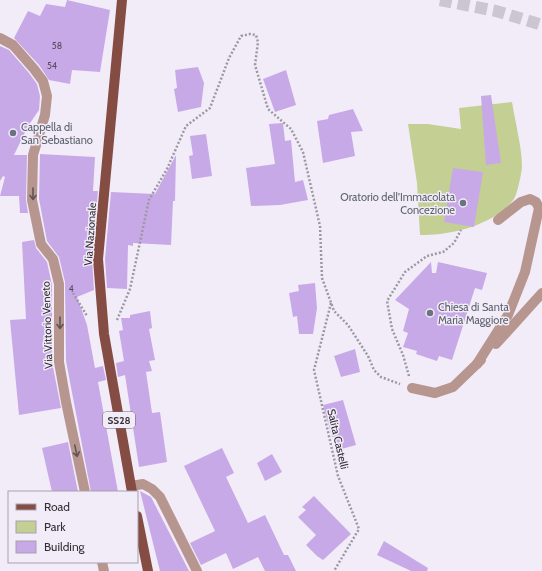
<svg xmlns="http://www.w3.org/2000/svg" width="542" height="571" font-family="Cabin,sans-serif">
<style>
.green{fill:#c3cf93}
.building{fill:#c8a9e7}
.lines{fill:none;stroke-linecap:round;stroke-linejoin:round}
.highway-tunnel{stroke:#ccc6d2;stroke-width:12;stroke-dasharray:12 6;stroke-linecap:butt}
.path{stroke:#9c98a1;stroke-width:2.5;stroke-dasharray:2 2;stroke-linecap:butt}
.minor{stroke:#b89690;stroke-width:10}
.major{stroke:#854c43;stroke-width:10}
.oneway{stroke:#625455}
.worship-dot{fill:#6b7280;stroke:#f2ecf9;stroke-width:1.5}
.labels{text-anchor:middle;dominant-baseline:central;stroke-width:3;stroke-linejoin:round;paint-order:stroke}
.number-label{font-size:9px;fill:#584e62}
.shield{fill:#f2ecf9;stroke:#6c6870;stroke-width:1}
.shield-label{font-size:10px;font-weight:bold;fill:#333035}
.worship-label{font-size:11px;fill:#5b616d;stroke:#f2ecf9;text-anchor:start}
.street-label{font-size:11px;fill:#333035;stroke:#f2ecf9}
</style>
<rect width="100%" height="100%" fill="#f2ecf9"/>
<!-- green -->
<path class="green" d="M 512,102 C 515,121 522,148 522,166 C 522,172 517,195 514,199 C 495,225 450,236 420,235 L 417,183 L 408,124 L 428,124 L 461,129 L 459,108 Z"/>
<!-- building -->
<g class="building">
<path d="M 67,0 L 110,10 L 100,72 L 72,70 L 70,84 L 49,80 L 39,65 L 14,38 L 28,11 L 40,16 L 46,4 L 65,7 Z"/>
<path d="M 0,46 L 9,50 L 29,73 L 37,84 L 40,96 L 39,110 L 28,126 L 14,155 L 27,155 L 26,200 L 28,213 L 20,213 L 19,196 L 0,196 L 5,177 L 3,176 L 0,181 Z"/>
<path d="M 198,67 L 204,83 L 201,107 L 178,112 L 174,89 L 177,88 L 175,70 Z"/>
<path d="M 286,70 L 296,105 L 275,112 L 263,79 Z"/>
<path d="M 491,95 L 501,163 L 486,165 L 481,96 Z"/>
<path d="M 353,109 L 363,131 L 351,132 L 355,156 L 323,163 L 317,121 L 328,119 L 329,115 Z"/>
<path d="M 283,123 L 285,141 L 291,140 L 295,182 L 303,180 L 308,200 L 280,205 L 251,206 L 246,168 L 275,164 L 269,124 Z"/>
<path d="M 206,134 L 212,176 L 192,179 L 189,156 L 193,155 L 190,136 Z"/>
<path d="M 40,154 L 95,157 L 93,191 L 98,191 L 92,259 L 94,290 L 77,297 L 87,325 L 95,368 L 103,366 L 106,380 L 98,382 L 118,492 L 91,492 L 66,361 L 65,282 L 59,257 L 47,241 L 39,199 Z"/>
<path d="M 176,155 L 175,201 L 173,201 L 171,245 L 133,243 L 133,246 L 128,245 L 127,289 L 107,288 L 105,259 L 111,192 L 155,194 Z"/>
<path d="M 453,168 L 483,172 L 474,227 L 444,222 Z"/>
<path d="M 34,240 L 36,248 L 47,262 L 52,285 L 52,362 L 61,408 L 19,415 L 10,320 L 26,319 L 22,242 Z"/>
<path d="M 431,262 L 432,273 L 436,273 L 438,262 L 487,273 L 482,290 L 475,288 L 452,360 L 439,356 L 437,361 L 416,354 L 417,351 L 403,347 L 408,333 L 403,331 L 409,309 L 395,300 Z"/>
<path d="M 315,283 L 317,308 L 313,334 L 299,334 L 297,316 L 293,317 L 289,293 L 299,291 L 298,285 Z"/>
<path d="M 150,311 L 152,328 L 149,329 L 155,360 L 149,361 L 152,371 L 146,372 L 152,413 L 160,412 L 167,462 L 139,467 L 125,375 L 118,377 L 116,363 L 124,361 L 119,331 L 123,330 L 121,318 L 130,318 L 130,315 Z"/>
<path d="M 355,349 L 360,372 L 341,377 L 334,356 Z"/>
<path d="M 343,400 L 356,445 L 338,450 L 335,437 L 332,437 L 323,405 Z"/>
<path d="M 68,442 L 78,492 L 52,492 L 42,448 Z"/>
<path d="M 222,448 L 234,473 L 226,477 L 248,523 L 265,515 L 284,555 L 288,555 L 296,571 L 265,571 L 258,557 L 233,569 L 226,553 L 201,565 L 190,543 L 215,531 L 184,466 Z"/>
<path d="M 272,454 L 282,472 L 265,481 L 257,463 Z"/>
<path d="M 140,491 L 151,497 L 189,571 L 160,571 Z"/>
<path d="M 314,496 L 351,534 L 323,560 L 317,556 L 306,545 L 316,535 L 298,517 L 306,510 L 302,507 Z"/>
<path d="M 384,541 L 428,568 L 427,571 L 411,571 L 377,555 Z"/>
</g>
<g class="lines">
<!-- highway-tunnel -->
<path class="highway-tunnel" d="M 440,0 L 496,11 L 542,25"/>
<!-- path -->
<g class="path">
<path d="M 73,293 L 87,316"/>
<path d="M 331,303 L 314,370 L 338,476 L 359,529 L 334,571"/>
<path d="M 117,320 L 130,289 L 149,200 L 167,169 L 186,126 L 210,108 L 229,58 L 241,36 L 250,34 L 256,35 L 258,42 L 255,65 L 268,109 L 291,129 L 303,152 L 320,226 L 322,278 L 334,311 L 348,325 L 368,356 L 374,370 L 381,377 L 400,384"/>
<path d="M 409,376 L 403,355 L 392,329 L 387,301 L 405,272 L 427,256 L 443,252 L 454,243 L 461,230"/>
</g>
<!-- minor -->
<g class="minor">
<path d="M 0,38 L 13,45 L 34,69 L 43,81 L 47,96 L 45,115 L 33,155 L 32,200 L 41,244 L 53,259 L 59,284 L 59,362 L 66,402 L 85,492"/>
<path d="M 496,344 L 542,293"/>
<path d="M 477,364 L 508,315 L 525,272 L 539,208 L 536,202 L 530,199 L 521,202 L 498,220"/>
<path d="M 412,388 L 435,393 L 453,387 L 481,360"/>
<path d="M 131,486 L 143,484 L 152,489 L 160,497 L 197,571"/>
<path d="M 102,562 L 104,571"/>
</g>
<!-- major -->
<g class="major">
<path d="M 122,0 L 98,259 L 104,334 L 132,492"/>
<path d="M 137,516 L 148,571"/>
</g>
</g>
<!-- one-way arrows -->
<defs><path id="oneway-shaft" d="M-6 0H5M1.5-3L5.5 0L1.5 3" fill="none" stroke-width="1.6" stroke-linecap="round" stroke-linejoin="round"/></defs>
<g class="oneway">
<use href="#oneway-shaft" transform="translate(33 194) rotate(90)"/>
<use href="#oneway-shaft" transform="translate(60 323) rotate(90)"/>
<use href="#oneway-shaft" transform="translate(76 451) rotate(78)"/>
</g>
<!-- markers -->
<g class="worship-dot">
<circle cx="13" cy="133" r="4"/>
<circle cx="463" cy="203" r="4"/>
<circle cx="430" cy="313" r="4"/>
</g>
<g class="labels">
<!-- number labels -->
<g class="number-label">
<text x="57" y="45">58</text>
<text x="52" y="65">54</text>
<text x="71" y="288">4</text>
</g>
<!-- shield labels -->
<rect class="shield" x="103" y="412" width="32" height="16" rx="3"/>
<g class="shield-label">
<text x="119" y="420">SS28</text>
</g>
<!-- worship labels -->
<g class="worship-label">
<text x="21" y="127">Cappella di<tspan x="21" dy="13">San Sebastiano</tspan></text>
<text x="455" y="197" text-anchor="end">Oratorio dell'Immacolata<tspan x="455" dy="13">Concezione</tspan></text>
<text x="438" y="307">Chiesa di Santa<tspan x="438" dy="13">Maria Maggiore</tspan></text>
</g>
<!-- street labels -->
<g class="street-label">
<text transform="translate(90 234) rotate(-86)">Via Nazionale</text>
<text transform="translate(47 325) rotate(-92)">Via Vittorio Veneto</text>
<text transform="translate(338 439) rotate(77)">Salita Castelli</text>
</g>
</g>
<!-- legend -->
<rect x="8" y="491" width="130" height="72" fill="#f2ecf9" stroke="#a6a1ab"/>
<rect x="16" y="504" width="20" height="6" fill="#854c43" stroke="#a6a1ab"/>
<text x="44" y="511" font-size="12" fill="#333035">Road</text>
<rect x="16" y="521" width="20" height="12" fill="#c3cf93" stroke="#a6a1ab"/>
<text x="44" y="531" font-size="12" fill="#333035">Park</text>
<rect x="16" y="541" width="20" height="12" fill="#c8a9e7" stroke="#a6a1ab"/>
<text x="44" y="551" font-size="12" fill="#333035">Building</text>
</svg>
